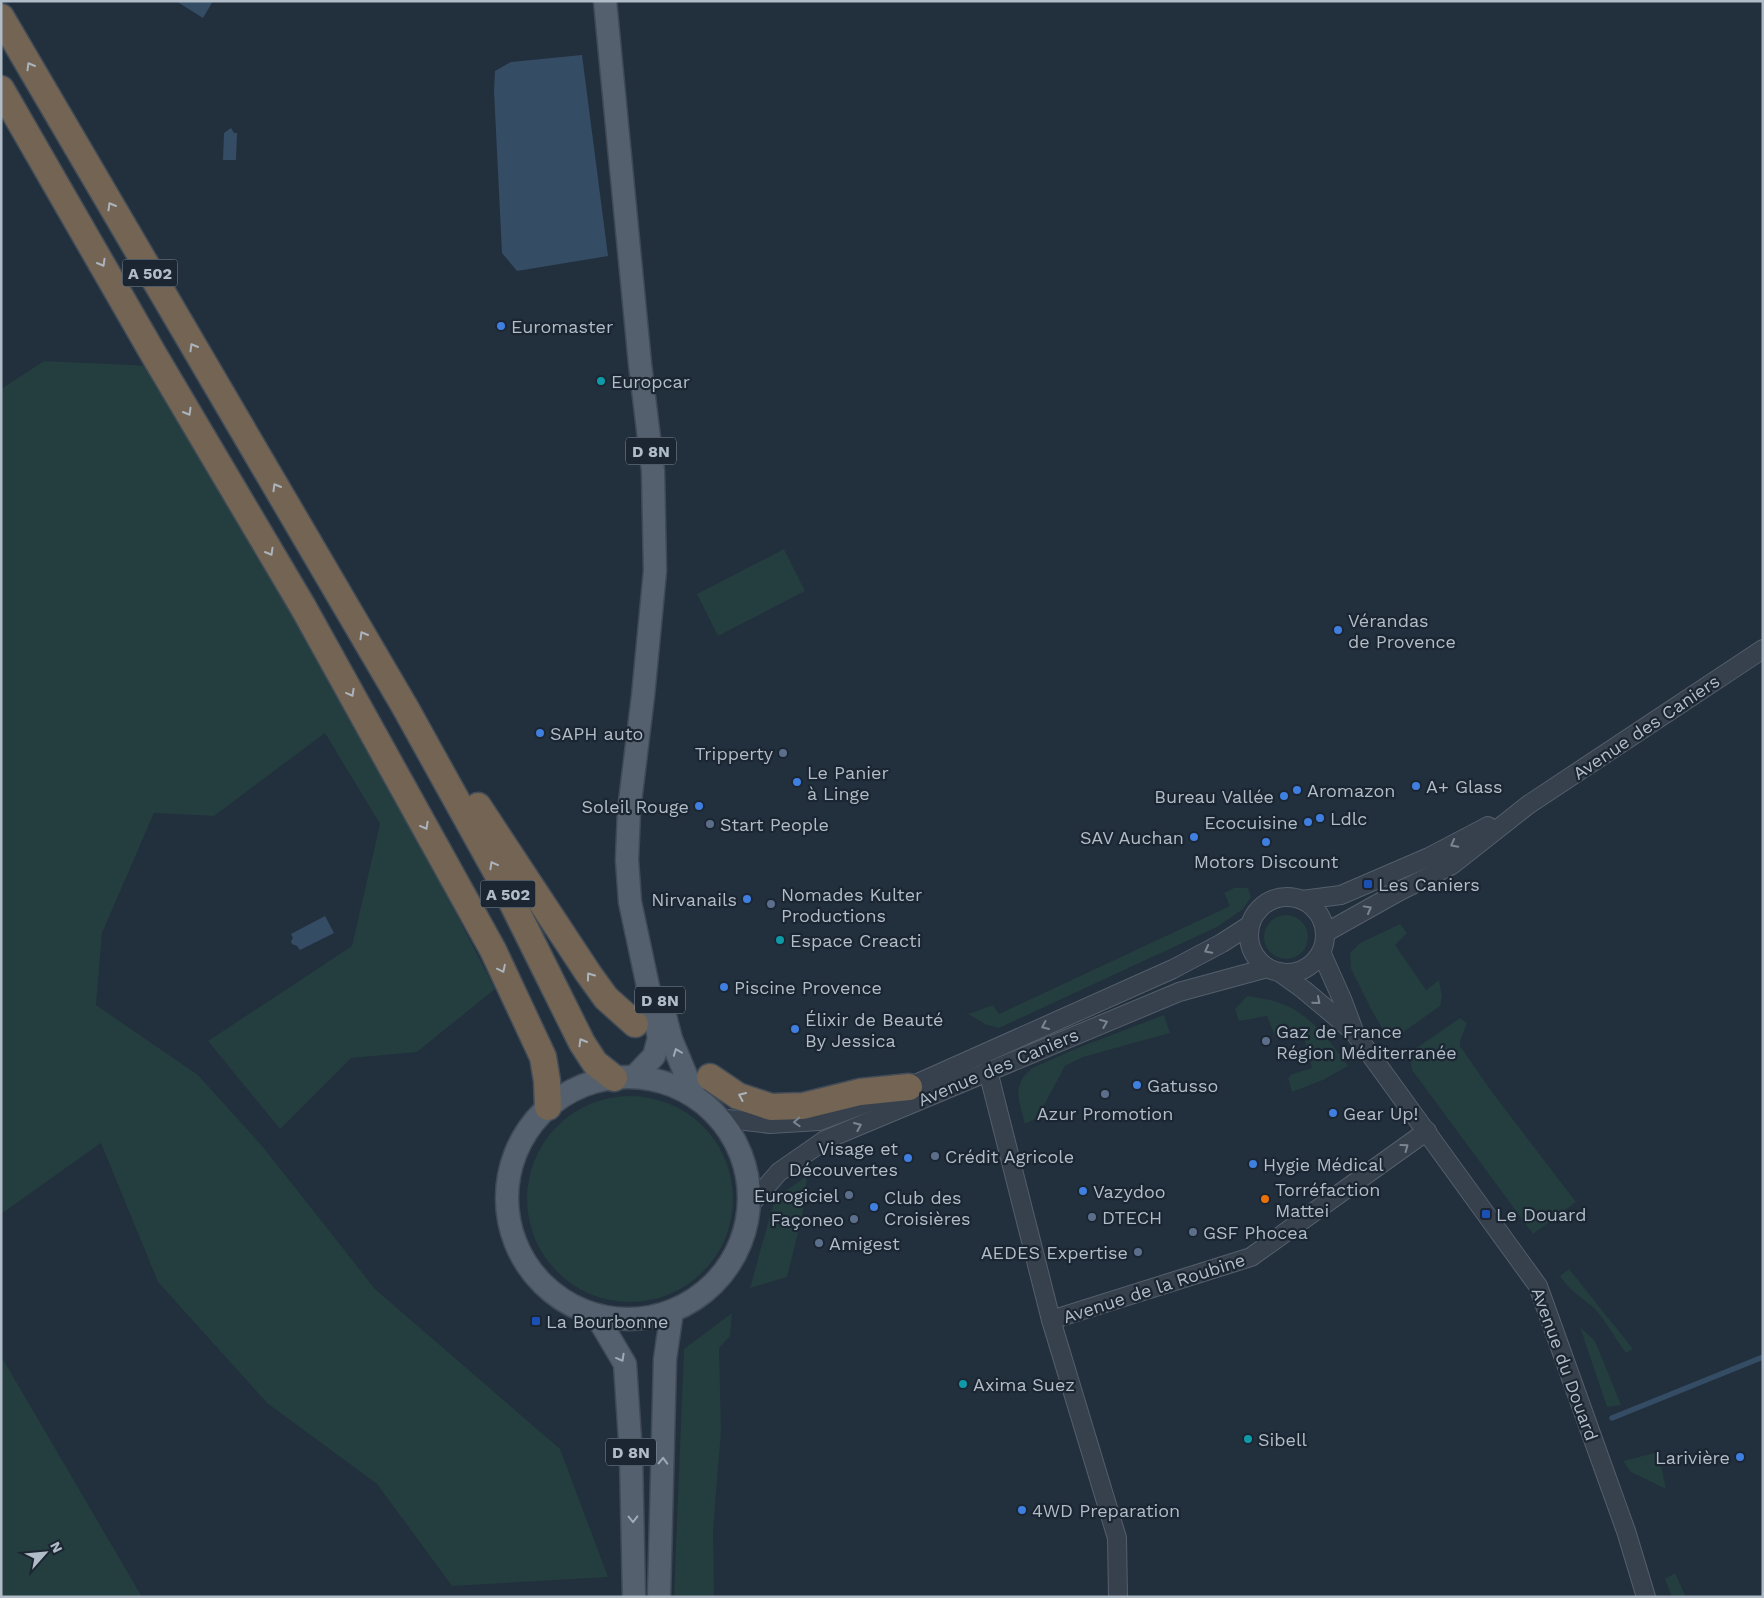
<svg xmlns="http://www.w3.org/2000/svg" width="1764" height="1598" font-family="'Work Sans',sans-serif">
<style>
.green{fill:#243d3e}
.water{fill:#354c65}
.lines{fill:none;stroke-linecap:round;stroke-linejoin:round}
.stream{stroke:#354c65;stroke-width:5.5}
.minor-casing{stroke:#545f6b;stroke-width:20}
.major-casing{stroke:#3f4a56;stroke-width:25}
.highway-casing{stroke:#414c58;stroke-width:29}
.minor{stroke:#36414d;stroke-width:18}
.major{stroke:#54606d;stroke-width:22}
.highway{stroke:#736453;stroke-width:26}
.oneway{stroke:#abb3bd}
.oneway2{stroke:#7a8591}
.oneway3{stroke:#9eaab7}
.shop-dot{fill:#3f7fe0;stroke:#1b2632;stroke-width:2}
.culture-dot{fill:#0f9aa8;stroke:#1b2632;stroke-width:2}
.service-dot{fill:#5c6f8a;stroke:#1b2632;stroke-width:2}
.transit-dot{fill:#1a4fb4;stroke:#1b2632;stroke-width:2}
.food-dot{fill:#e8710a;stroke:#1b2632;stroke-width:2}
.labels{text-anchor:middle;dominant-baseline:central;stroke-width:4.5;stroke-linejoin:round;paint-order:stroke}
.shield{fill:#1b2632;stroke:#848f9c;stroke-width:1}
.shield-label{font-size:16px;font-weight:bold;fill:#b1bcc9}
.poi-label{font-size:18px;fill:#b1bcc9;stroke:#1b2632;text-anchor:start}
.street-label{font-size:18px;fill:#b1bcc9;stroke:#1b2632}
</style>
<rect width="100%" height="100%" fill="#222f3d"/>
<!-- green -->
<g class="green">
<path d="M 44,361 L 153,366 L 432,867 L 495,989 L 417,1052 L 351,1058 L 280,1129 L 208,1041 L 352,946 L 380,824 L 325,733 L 214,816 L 154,813 L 102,933 L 96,1005 L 198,1075 L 263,1147 L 375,1289 L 560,1449 L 608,1577 L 452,1586 L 377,1484 L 267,1403 L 158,1282 L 101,1143 L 1,1214 L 1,389 Z"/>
<path d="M 784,549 L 805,591 L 718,636 L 697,594 Z"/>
<path d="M 1234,888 L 1248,888 L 1251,897 L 1243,909 L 1217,927 L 999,1028 L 987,1025 L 968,1014 L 993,1005 L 999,1014 L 1230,906 L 1224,893 Z"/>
<circle cx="1286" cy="937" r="22"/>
<path d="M 1400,924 L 1407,933 L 1395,945 L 1426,990 L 1439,980 L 1442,997 L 1440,1006 L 1395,1038 L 1386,1034 L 1373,1013 L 1351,969 L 1350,953 L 1360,943 Z"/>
<path d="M 1247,996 C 1256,997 1265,999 1274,1001 C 1307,1010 1329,1039 1348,1066 L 1323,1080 L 1292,1092 L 1288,1078 L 1292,1074 L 1312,1068 L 1302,1030 L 1275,1036 L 1267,1016 L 1239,1021 L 1235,1009 Z"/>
<path d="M 1164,1015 L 1170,1033 L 1083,1057 L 1065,1066 L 1037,1118 L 1025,1124 L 1019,1102 L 1018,1089 L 1023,1077 L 1032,1068 L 1080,1047 Z"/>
<path d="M 1460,1018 L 1467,1023 L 1460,1041 L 1460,1046 L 1492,1092 L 1576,1202 L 1533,1234 L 1412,1070 L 1409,1053 Z"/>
<circle cx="630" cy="1199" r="103"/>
<path d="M 807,1176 L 802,1217 L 787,1277 L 750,1288 L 775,1198 Z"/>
<path d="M 1569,1269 L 1633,1349 L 1626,1353 C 1617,1341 1603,1317 1594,1308 C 1582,1298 1568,1289 1560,1276 Z"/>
<path d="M 732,1313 L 730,1336 L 719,1348 L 721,1431 L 713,1530 L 714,1597 L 674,1597 L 684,1349 Z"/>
<path d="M 1580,1327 L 1595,1341 L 1621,1405 L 1607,1407 Z"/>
<path d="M 1,1356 L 142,1597 L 1,1597 Z"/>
<path d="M 1658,1452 L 1666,1489 L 1631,1472 L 1623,1461 Z"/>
<path d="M 1675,1573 L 1686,1597 L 1672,1597 L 1665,1579 Z"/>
</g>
<!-- water -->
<g class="water">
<path d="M 176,1 L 213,1 L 203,18 Z"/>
<path d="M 582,55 L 608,256 L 517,271 L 502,253 L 494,91 L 495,71 L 511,62 Z"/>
<path d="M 231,128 L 234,133 L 237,133 L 236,160 L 223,160 L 224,133 Z"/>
<path d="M 325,916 L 334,933 L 300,950 L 297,946 L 292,944 L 291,941 L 293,938 L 291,934 Z"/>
</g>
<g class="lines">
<!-- stream -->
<path class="stream" d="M 1612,1418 L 1763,1357"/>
<defs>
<g id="minor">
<circle cx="1287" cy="935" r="38"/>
<path d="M 1302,900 L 1341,895 L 1429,857 L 1488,826"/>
<path d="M 1325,933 L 1400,891 L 1452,865 L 1528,805 L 1763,649"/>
<path d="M 1321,952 L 1342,999 L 1354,1031"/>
<path d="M 1279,972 L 1304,990 L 1354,1032 L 1538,1286 L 1626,1531 L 1646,1597"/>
<path d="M 988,1071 L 1051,1320 L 1117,1538 L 1118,1597"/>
<path d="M 719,1118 L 770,1124 L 819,1121 L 909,1087 L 1173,969 L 1222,943 L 1250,925"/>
<path d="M 749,1206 L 779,1172 L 825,1140 L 1179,992 L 1267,968"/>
<path d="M 1051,1320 L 1251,1257 L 1427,1131"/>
</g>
<g id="major">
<path d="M 605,1 L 640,364 L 653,471 L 655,571 L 643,696 L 629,810 L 627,860 L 630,902 L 659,1038 L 654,1056 L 634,1077"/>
<path d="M 665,1016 L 671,1039 L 695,1097"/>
<circle cx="628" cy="1198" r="121"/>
<path d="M 596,1315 L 625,1364 L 631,1455 L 634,1597"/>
<path d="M 659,1597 L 665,1359 L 672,1311"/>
</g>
<g id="highway">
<path d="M 1,17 L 405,707 L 503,884 L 582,1043 L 595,1063 L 614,1078"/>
<path d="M 1,89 L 154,355 L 303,607 L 493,950 L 543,1057 L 547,1081 L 548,1107"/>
<path d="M 478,806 L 588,973 L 606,998 L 635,1024"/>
<path d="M 710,1077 L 738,1096 L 771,1107 L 803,1106 L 860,1092 L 909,1087"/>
</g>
</defs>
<!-- minor casing -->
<use href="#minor" class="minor-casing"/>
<!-- major casing -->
<use href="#major" class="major-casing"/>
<!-- highway casing -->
<use href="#highway" class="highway-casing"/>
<!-- minor -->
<use href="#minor" class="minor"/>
<!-- major -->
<use href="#major" class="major"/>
<!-- highway -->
<use href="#highway" class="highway"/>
</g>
<!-- one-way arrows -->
<defs><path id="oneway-chevron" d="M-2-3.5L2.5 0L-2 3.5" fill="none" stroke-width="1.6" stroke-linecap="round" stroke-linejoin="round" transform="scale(1.25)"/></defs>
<g class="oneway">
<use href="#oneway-chevron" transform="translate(30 66) rotate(-120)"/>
<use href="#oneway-chevron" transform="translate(111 206) rotate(-120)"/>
<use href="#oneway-chevron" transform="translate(102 263) rotate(60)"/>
<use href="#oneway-chevron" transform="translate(193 347) rotate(-120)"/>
<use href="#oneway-chevron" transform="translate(188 412) rotate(60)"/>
<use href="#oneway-chevron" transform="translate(276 487) rotate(-120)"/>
<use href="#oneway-chevron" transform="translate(270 552) rotate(60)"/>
<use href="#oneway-chevron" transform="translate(363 635) rotate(-120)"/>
<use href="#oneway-chevron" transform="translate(351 693) rotate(61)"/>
<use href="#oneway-chevron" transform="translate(425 826) rotate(61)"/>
<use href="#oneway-chevron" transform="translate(493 865) rotate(-119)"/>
<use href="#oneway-chevron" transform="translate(502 969) rotate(64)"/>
<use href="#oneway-chevron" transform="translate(590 976) rotate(-126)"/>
<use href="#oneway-chevron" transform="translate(582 1042) rotate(-120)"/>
<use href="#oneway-chevron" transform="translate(742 1096) rotate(-156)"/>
</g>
<g class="oneway2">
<use href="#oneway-chevron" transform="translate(1454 844) rotate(152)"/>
<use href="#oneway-chevron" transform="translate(1368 909) rotate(-29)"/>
<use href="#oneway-chevron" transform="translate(1208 950) rotate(152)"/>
<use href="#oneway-chevron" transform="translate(1317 1001) rotate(41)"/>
<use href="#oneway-chevron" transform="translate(1104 1023) rotate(-22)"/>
<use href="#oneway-chevron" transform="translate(1045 1026) rotate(156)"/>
<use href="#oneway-chevron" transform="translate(797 1122) rotate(177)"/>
<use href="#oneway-chevron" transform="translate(858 1126) rotate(-23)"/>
<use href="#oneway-chevron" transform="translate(1405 1147) rotate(-36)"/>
</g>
<g class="oneway3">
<use href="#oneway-chevron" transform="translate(677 1052) rotate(-111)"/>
<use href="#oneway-chevron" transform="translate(621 1358) rotate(61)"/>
<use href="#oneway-chevron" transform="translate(663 1461) rotate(-88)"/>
<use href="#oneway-chevron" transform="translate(633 1519) rotate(89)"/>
</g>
<!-- markers -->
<g class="shop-dot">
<circle cx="501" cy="326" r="5"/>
<circle cx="1338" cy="630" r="5"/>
<circle cx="540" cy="733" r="5"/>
<circle cx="797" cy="782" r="5"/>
<circle cx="1416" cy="786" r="5"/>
<circle cx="1297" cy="790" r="5"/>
<circle cx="1284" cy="796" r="5"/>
<circle cx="699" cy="806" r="5"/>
<circle cx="1320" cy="818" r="5"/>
<circle cx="1308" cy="822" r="5"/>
<circle cx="1194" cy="837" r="5"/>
<circle cx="1266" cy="842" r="5"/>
<circle cx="747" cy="899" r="5"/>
<circle cx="724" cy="987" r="5"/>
<circle cx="795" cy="1029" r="5"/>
<circle cx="1137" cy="1085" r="5"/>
<circle cx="1333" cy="1113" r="5"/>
<circle cx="908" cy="1158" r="5"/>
<circle cx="1253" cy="1164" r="5"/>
<circle cx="1083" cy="1191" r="5"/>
<circle cx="874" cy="1207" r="5"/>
<circle cx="1740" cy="1457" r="5"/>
<circle cx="1022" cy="1510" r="5"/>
</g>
<g class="culture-dot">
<circle cx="601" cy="381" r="5"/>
<circle cx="780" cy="940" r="5"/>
<circle cx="963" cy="1384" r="5"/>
<circle cx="1248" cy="1439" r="5"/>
</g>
<g class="service-dot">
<circle cx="783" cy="753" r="5"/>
<circle cx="710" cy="824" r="5"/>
<circle cx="771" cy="904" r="5"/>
<circle cx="1266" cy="1041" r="5"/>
<circle cx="1105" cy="1094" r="5"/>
<circle cx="935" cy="1156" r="5"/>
<circle cx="849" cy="1195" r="5"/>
<circle cx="1092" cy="1217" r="5"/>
<circle cx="854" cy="1219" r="5"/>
<circle cx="1193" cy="1232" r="5"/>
<circle cx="819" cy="1243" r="5"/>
<circle cx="1138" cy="1252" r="5"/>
</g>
<g class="transit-dot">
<rect x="1363" y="879" width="10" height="10" rx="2.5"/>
<rect x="1481" y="1209" width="10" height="10" rx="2.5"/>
<rect x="531" y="1316" width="10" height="10" rx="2.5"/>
</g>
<circle class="food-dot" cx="1265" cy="1199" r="5"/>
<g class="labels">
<!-- shield labels -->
<g class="shield">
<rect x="122.5" y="259.5" width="55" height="27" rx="4"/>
<rect x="626" y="437.5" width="50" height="27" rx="4"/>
<rect x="480.5" y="880.5" width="55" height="27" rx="4"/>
<rect x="635" y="986.5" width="50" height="27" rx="4"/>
<rect x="606" y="1438.5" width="50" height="27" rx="4"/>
</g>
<g class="shield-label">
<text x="150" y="273">A 502</text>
<text x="651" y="451">D 8N</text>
<text x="508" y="894">A 502</text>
<text x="660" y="1000">D 8N</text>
<text x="631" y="1452">D 8N</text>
</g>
<!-- poi labels -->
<g class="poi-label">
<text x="511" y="326">Euromaster</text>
<text x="611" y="381">Europcar</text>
<text x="1348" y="620">Vérandas<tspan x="1348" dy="21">de Provence</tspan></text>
<text x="550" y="733">SAPH auto</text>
<text x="773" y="753" text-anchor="end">Tripperty</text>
<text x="807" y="772">Le Panier<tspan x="807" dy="21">à Linge</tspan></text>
<text x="1426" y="786">A+ Glass</text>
<text x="1307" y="790">Aromazon</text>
<text x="1274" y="796" text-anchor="end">Bureau Vallée</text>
<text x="689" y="806" text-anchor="end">Soleil Rouge</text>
<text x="1330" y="818">Ldlc</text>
<text x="1298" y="822" text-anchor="end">Ecocuisine</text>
<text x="720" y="824">Start People</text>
<text x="1184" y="837" text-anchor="end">SAV Auchan</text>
<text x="1266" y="861" text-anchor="middle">Motors Discount</text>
<text x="1378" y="884">Les Caniers</text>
<text x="781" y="894">Nomades Kulter<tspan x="781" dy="21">Productions</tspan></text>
<text x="737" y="899" text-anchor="end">Nirvanails</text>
<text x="790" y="940">Espace Creacti</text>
<text x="734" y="987">Piscine Provence</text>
<text x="805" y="1019">Élixir de Beauté<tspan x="805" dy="21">By Jessica</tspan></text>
<text x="1276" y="1031">Gaz de France<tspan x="1276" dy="21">Région Méditerranée</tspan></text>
<text x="1147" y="1085">Gatusso</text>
<text x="1105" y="1113" text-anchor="middle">Azur Promotion</text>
<text x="1343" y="1113">Gear Up!</text>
<text x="898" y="1148" text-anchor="end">Visage et<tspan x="898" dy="21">Découvertes</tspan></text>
<text x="945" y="1156">Crédit Agricole</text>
<text x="1263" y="1164">Hygie Médical</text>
<text x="1275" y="1189">Torréfaction<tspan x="1275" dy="21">Mattei</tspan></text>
<text x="1093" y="1191">Vazydoo</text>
<text x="839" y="1195" text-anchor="end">Eurogiciel</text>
<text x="884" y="1197">Club des<tspan x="884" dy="21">Croisières</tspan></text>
<text x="1496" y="1214">Le Douard</text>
<text x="1102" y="1217">DTECH</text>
<text x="844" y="1219" text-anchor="end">Façoneo</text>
<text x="1203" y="1232">GSF Phocea</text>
<text x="829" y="1243">Amigest</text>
<text x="1128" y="1252" text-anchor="end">AEDES Expertise</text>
<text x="546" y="1321">La Bourbonne</text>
<text x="973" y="1384">Axima Suez</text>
<text x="1258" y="1439">Sibell</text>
<text x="1730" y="1457" text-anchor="end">Larivière</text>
<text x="1032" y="1510">4WD Preparation</text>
</g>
<!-- street labels -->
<g class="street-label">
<text transform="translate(1646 727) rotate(-34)">Avenue des Caniers</text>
<text transform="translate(998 1067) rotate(-23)">Avenue des Caniers</text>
<text transform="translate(1154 1288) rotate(-18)">Avenue de la Roubine</text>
<text transform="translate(1565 1364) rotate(70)">Avenue du Douard</text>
</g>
</g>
<!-- border -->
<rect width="1764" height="1598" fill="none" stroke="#b1bcc9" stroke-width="5"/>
<!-- north arrow -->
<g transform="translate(45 1553) rotate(63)" stroke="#1b2632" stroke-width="4" paint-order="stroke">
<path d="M0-4L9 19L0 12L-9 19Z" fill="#b1bcc9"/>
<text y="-8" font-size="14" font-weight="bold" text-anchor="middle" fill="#b1bcc9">N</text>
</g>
</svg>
